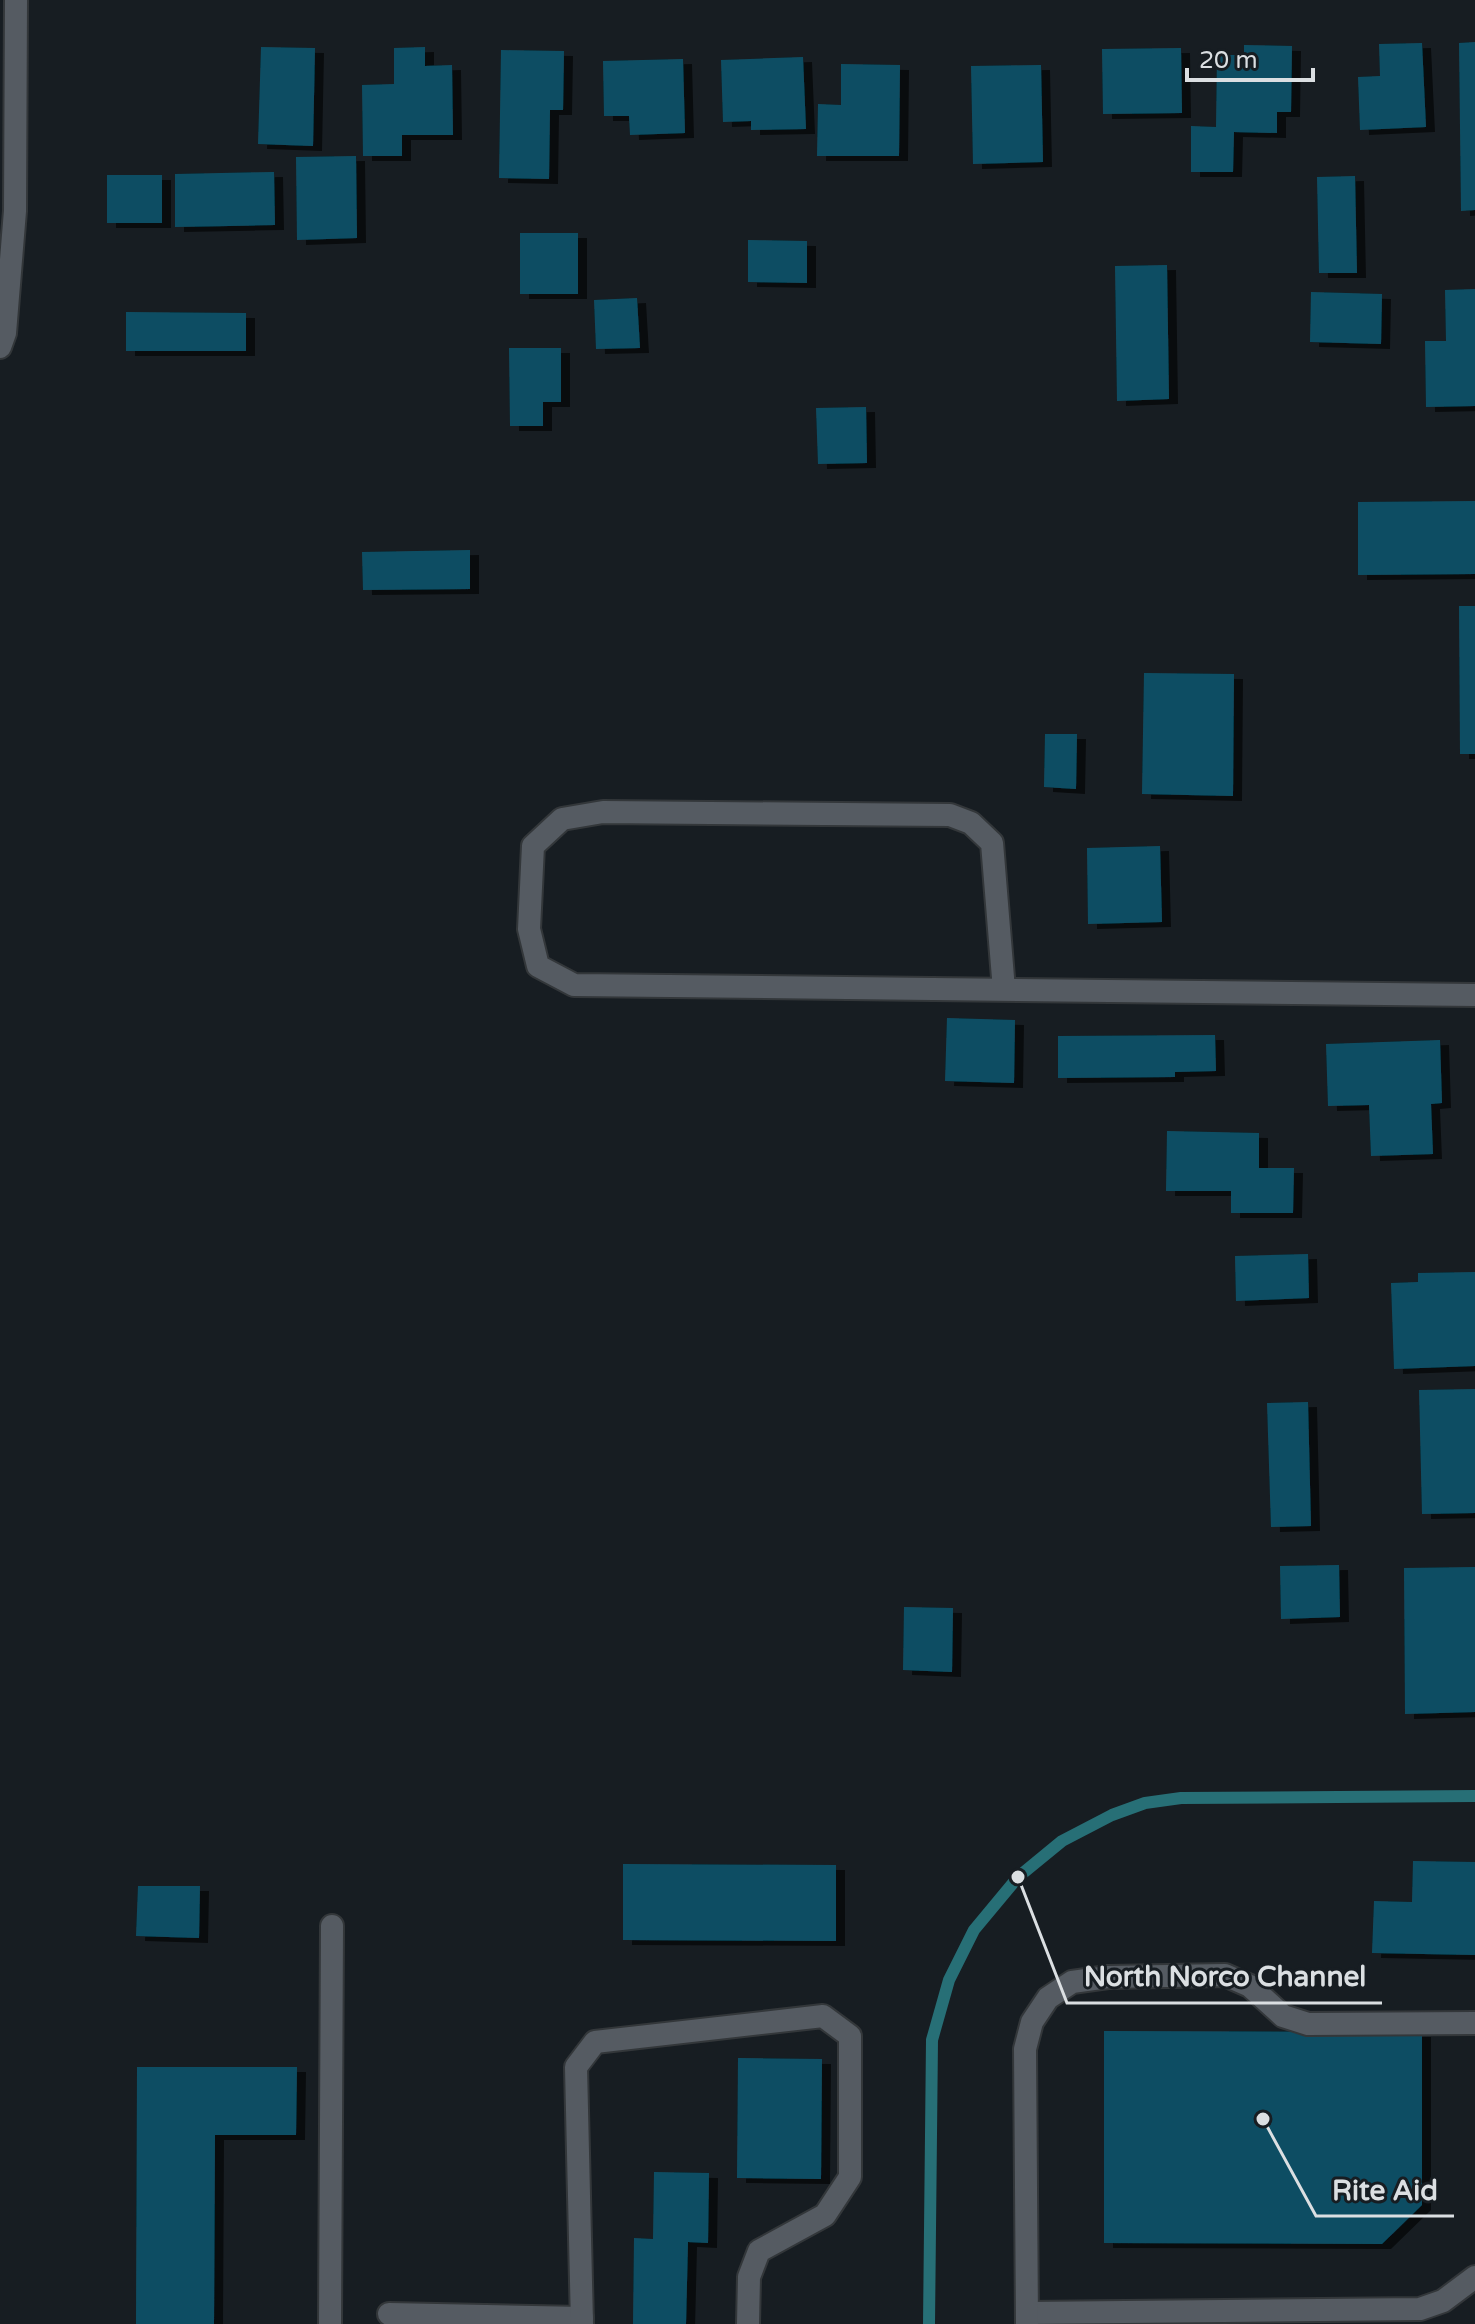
<svg xmlns="http://www.w3.org/2000/svg" width="1475" height="2324" font-family="'Varela Round',sans-serif">
<style>
.lines{fill:none;stroke-linecap:round;stroke-linejoin:round}
.stream{stroke:#276f76;stroke-width:12}
.building{fill:#0b4e63;filter:url(#shadow)}
.lane-casing{stroke:#33373a;stroke-width:26}
.lane{stroke:#555b62;stroke-width:22}
.leader{fill:none;stroke:#dbdfe2;stroke-width:3}
.callout-dot{fill:#dbdfe2;stroke:#171d22;stroke-width:3}
.callout-label{font-size:28px;text-anchor:middle;font-weight:bold;fill:#dbdfe2;stroke:#171d22;stroke-width:6;stroke-linejoin:round;paint-order:stroke}
</style>
<defs>
<filter id="shadow"><feDropShadow dx="9" dy="5" stdDeviation="0" flood-color="#0009"/></filter>
</defs>
<rect width="100%" height="100%" fill="#171d22"/>
<g class="lines">
<!-- stream -->
<path class="stream" d="M 929,2324 L 932,2040 L 949,1980 L 974,1930 L 1018,1877 L 1062,1841 L 1112,1815 L 1145,1803 L 1181,1798 L 1475,1796"/>
</g>
<!-- building -->
<g class="building">
<path d="M 1475,42 L 1475,210 L 1461,211 L 1459,43 Z"/>
<path d="M 1422,43 L 1426,127 L 1360,130 L 1358,77 L 1380,76 L 1379,44 Z"/>
<path d="M 1244,45 L 1292,46 L 1291,112 L 1277,112 L 1277,133 L 1234,132 L 1233,172 L 1191,172 L 1191,126 L 1216,127 L 1217,55 L 1244,55 Z"/>
<path d="M 261,47 L 315,48 L 313,146 L 258,144 Z"/>
<path d="M 425,47 L 425,66 L 452,65 L 453,135 L 402,135 L 402,156 L 363,156 L 362,85 L 394,84 L 394,48 Z"/>
<path d="M 1181,48 L 1182,113 L 1103,114 L 1102,49 Z"/>
<path d="M 501,50 L 564,51 L 563,110 L 550,110 L 549,179 L 499,178 Z"/>
<path d="M 803,57 L 806,129 L 751,130 L 751,121 L 723,122 L 721,60 Z"/>
<path d="M 683,59 L 685,133 L 630,135 L 629,116 L 604,116 L 603,61 Z"/>
<path d="M 841,64 L 900,65 L 899,156 L 817,156 L 818,104 L 841,105 Z"/>
<path d="M 1041,65 L 1043,162 L 973,164 L 971,66 Z"/>
<path d="M 356,156 L 357,238 L 297,240 L 296,157 Z"/>
<path d="M 274,172 L 275,225 L 175,227 L 175,174 Z"/>
<rect x="107" y="175" width="55" height="48"/>
<path d="M 1355,176 L 1357,273 L 1319,273 L 1317,177 Z"/>
<rect x="520" y="233" width="58" height="61"/>
<path d="M 748,240 L 807,241 L 807,283 L 748,282 Z"/>
<path d="M 1167,265 L 1169,399 L 1117,401 L 1115,266 Z"/>
<path d="M 1475,289 L 1475,406 L 1426,407 L 1425,341 L 1446,341 L 1445,290 Z"/>
<path d="M 1311,292 L 1382,294 L 1381,344 L 1310,342 Z"/>
<path d="M 637,298 L 640,348 L 596,349 L 594,300 Z"/>
<path d="M 126,312 L 246,313 L 246,351 L 126,351 Z"/>
<path d="M 509,348 L 561,348 L 561,402 L 543,402 L 543,426 L 510,426 Z"/>
<path d="M 866,407 L 867,463 L 818,464 L 816,408 Z"/>
<path d="M 1475,501 L 1475,574 L 1358,575 L 1358,502 Z"/>
<path d="M 470,550 L 470,589 L 363,590 L 362,552 Z"/>
<path d="M 1459,606 L 1475,606 L 1475,754 L 1460,754 Z"/>
<path d="M 1144,673 L 1234,674 L 1233,796 L 1142,794 Z"/>
<path d="M 1045,734 L 1077,734 L 1076,789 L 1044,787 Z"/>
<path d="M 1160,846 L 1162,922 L 1088,924 L 1087,848 Z"/>
<path d="M 947,1018 L 1015,1020 L 1014,1083 L 945,1081 Z"/>
<path d="M 1215,1035 L 1216,1071 L 1175,1072 L 1175,1077 L 1058,1078 L 1058,1036 Z"/>
<path d="M 1440,1040 L 1442,1103 L 1431,1104 L 1433,1154 L 1371,1156 L 1369,1105 L 1328,1106 L 1326,1044 Z"/>
<path d="M 1167,1131 L 1259,1133 L 1259,1168 L 1294,1168 L 1293,1213 L 1231,1213 L 1231,1191 L 1166,1191 Z"/>
<path d="M 1308,1254 L 1309,1298 L 1236,1301 L 1235,1256 Z"/>
<path d="M 1475,1272 L 1475,1366 L 1394,1369 L 1391,1283 L 1418,1282 L 1418,1273 Z"/>
<path d="M 1475,1389 L 1475,1513 L 1422,1514 L 1419,1390 Z"/>
<path d="M 1308,1402 L 1311,1526 L 1271,1527 L 1267,1403 Z"/>
<path d="M 1339,1565 L 1340,1617 L 1281,1619 L 1280,1566 Z"/>
<path d="M 1475,1567 L 1475,1712 L 1405,1714 L 1404,1568 Z"/>
<path d="M 904,1607 L 953,1608 L 952,1672 L 903,1670 Z"/>
<path d="M 1413,1861 L 1475,1862 L 1475,1955 L 1372,1953 L 1374,1901 L 1412,1902 Z"/>
<path d="M 623,1864 L 836,1865 L 836,1941 L 623,1940 Z"/>
<path d="M 138,1886 L 200,1886 L 199,1938 L 136,1936 Z"/>
<path d="M 1104,2031 L 1422,2032 L 1422,2205 L 1382,2244 L 1104,2243 Z"/>
<path d="M 738,2058 L 822,2059 L 821,2179 L 737,2178 Z"/>
<path d="M 137,2067 L 297,2067 L 296,2135 L 215,2135 L 214,2324 L 136,2324 Z"/>
<path d="M 654,2172 L 709,2173 L 708,2243 L 688,2242 L 686,2324 L 633,2324 L 634,2238 L 653,2239 Z"/>
</g>
<g class="lines">
<defs>
<g id="lane">
<path d="M 0,347 L 5,333 L 15,211 L 16,0"/>
<path d="M 1004,990 L 992,843 L 971,823 L 950,815 L 603,812 L 562,819 L 533,846 L 529,929 L 538,966 L 574,985 L 1475,995"/>
<path d="M 1027,2313 L 1420,2309 L 1443,2301 L 1475,2277"/>
<path d="M 389,2314 L 582,2318"/>
<path d="M 330,2324 L 332,1926"/>
<path d="M 582,2324 L 576,2067 L 595,2042 L 823,2016 L 850,2036 L 850,2177 L 825,2215 L 759,2251 L 749,2277 L 748,2324"/>
<path d="M 1027,2324 L 1025,2049 L 1032,2022 L 1048,1998 L 1072,1982 L 1108,1977 L 1225,1975 L 1250,1986 L 1283,2016 L 1308,2024 L 1475,2023"/>
</g>
</defs>
<!-- lane casing -->
<use href="#lane" class="lane-casing"/>
<!-- lane -->
<use href="#lane" class="lane"/>
</g>
<!-- callouts -->
<path class="leader" d="M1018 1877L1067 2003H1382M1263 2119L1316 2216H1454"/>
<g class="callout-dot">
<circle cx="1018" cy="1877" r="8"/>
<circle cx="1263" cy="2119" r="8"/>
</g>
<g class="callout-label">
<text x="1225" y="1986">North Norco Channel</text>
<text x="1385" y="2200">Rite Aid</text>
</g>
<!-- scale -->
<path d="M1187 68v12h126v-12" fill="none" stroke="#dbdfe2" stroke-width="4"/>
<text x="1199" y="68" font-size="24" fill="#dbdfe2" stroke="#171d22" stroke-width="6" paint-order="stroke">20 m</text>
</svg>
